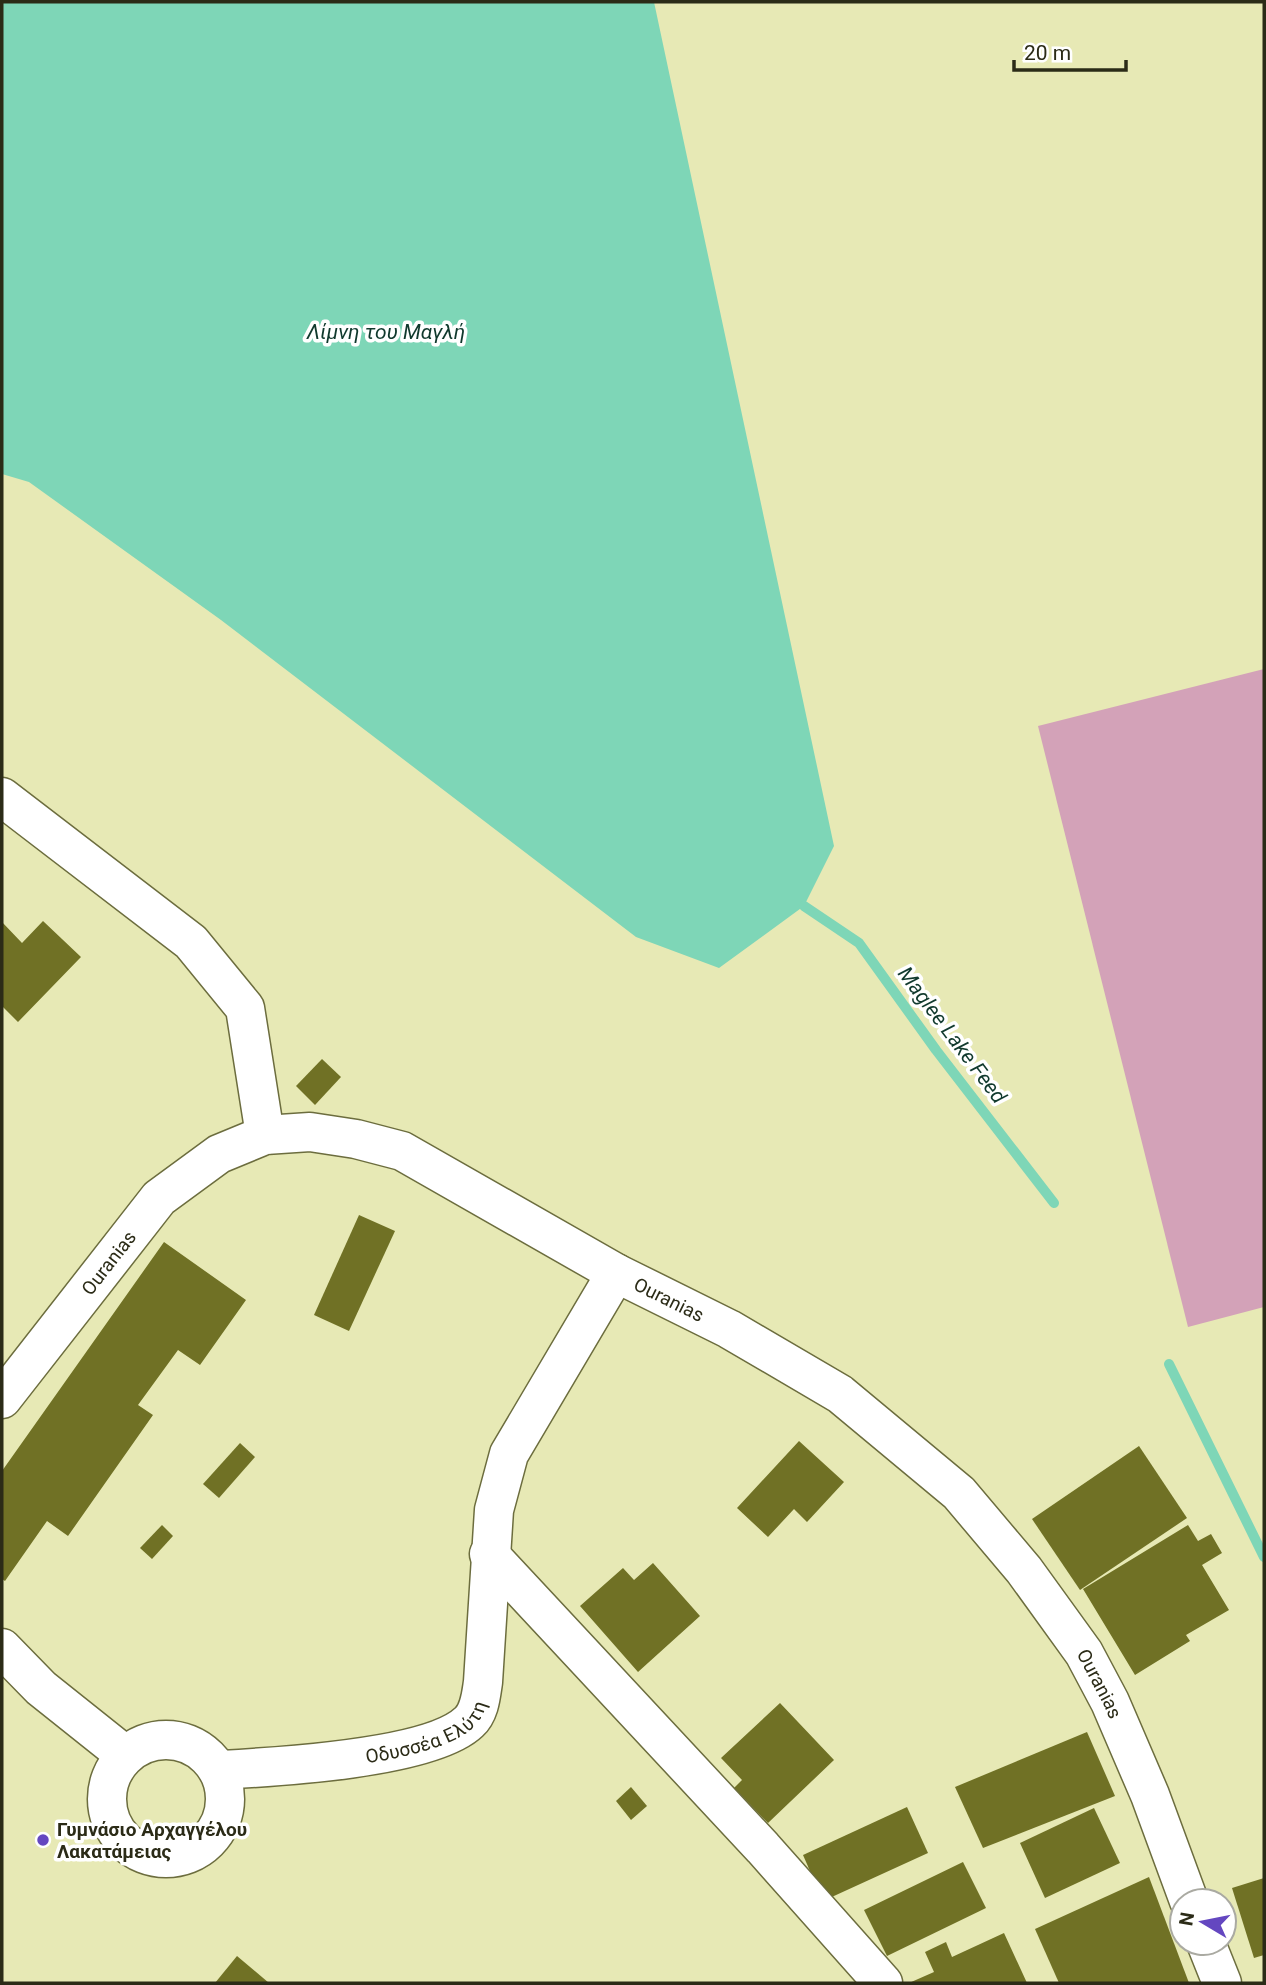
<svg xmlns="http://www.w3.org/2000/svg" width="1266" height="1985" font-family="Roboto,sans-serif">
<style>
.green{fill:#d3a2b8}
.water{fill:#7ed6b7}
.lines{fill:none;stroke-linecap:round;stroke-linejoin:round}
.stream{stroke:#7ed6b7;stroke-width:10}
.building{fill:#707125}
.minor-casing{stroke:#6c6d3e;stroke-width:41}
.minor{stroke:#fff;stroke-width:38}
.poi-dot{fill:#6447c0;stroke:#fff;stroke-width:2.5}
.labels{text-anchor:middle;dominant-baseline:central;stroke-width:7;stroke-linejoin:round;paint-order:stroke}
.street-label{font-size:19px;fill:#2b2b17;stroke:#fff}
.poi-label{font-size:19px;font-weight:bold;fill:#2b2b17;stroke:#fff;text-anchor:start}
.water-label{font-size:21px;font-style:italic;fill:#10392d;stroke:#fff}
</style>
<rect width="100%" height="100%" fill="#e7e9b5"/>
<!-- green -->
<path class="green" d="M 1264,669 L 1264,1307 L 1188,1327 L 1038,726 Z"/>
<!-- water -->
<path class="water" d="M 2,2 L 654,2 L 834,846 L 804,906 L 719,968 L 636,937 L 221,620 L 29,482 L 2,474 Z"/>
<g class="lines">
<!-- stream -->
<g class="stream">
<path d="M 804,906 L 859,943 L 936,1050 L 1054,1203"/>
<path d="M 1169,1364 L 1264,1557"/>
</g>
</g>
<!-- building -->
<g class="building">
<path d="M 43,921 L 81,957 L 18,1022 L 2,1006 L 2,922 L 22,943 Z"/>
<path d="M 322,1059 L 341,1077 L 315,1105 L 296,1086 Z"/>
<path d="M 359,1215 L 395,1231 L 349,1331 L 314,1315 Z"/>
<path d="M 164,1242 L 246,1300 L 200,1365 L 178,1350 L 138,1405 L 153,1415 L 68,1536 L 47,1521 L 5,1581 L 2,1579 L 2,1471 Z"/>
<path d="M 799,1441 L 844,1482 L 807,1522 L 794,1509 L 768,1537 L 737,1508 Z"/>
<path d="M 240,1443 L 255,1457 L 219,1498 L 203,1484 Z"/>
<path d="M 1139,1446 L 1187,1518 L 1080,1590 L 1032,1519 Z"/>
<path d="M 162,1525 L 173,1536 L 152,1559 L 140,1548 Z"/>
<path d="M 1188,1525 L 1198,1541 L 1211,1534 L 1222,1553 L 1202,1565 L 1229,1610 L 1186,1635 L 1190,1641 L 1135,1675 L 1083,1589 Z"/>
<path d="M 653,1563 L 700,1616 L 638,1672 L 580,1606 L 623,1568 L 634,1580 Z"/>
<path d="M 780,1703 L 834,1760 L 768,1823 L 734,1788 L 742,1780 L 721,1758 Z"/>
<path d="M 1087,1732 L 1115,1796 L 983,1848 L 955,1787 Z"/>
<path d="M 631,1787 L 647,1806 L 631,1820 L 616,1801 Z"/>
<path d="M 907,1807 L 928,1853 L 823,1901 L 803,1855 Z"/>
<path d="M 1094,1808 L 1120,1863 L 1045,1898 L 1020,1843 Z"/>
<path d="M 963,1862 L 986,1908 L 887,1956 L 864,1910 Z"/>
<path d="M 1149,1877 L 1189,1983 L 1059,1983 L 1035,1929 Z"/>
<path d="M 1264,1878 L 1264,1955 L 1254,1958 L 1232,1888 Z"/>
<path d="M 1004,1933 L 1027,1983 L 909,1983 L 934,1972 L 925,1952 L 946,1942 L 952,1957 Z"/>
<path d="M 237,1956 L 269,1983 L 215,1983 Z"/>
</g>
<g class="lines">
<defs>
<g id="minor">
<path d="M 2,797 L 191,942 L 245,1008 L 265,1135"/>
<path id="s1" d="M 2,1399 L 159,1198 L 219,1154 L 265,1135 L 310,1132 L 356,1139 L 402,1151 L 616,1273 L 729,1329 L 840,1394 L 959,1493 L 1024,1570 L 1084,1653 L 1110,1702 L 1150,1795 L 1189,1901"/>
<path d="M 489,1554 L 763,1848 L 883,1983"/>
<path d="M 2,1648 L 41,1688 L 125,1755"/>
<circle cx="166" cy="1799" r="59"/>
<path id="s2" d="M 219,1770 C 274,1767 430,1759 469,1722 C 480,1712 481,1695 483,1682 L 494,1510 L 509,1454 L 616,1273"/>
<path d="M 1206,1943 L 1222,1983"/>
</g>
</defs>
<!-- minor casing -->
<use href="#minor" class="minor-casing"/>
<!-- minor -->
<use href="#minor" class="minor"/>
</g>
<!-- markers -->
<circle class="poi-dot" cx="43" cy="1840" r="7"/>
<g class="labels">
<!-- street labels -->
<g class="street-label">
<text stroke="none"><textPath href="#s1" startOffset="173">Ouranias</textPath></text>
<text stroke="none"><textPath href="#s1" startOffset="824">Ouranias</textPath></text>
<text stroke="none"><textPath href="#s1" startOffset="1412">Ouranias</textPath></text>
<text stroke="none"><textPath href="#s2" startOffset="214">Οδυσσέα Ελύτη</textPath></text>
</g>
<!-- poi labels -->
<g class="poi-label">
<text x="57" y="1829">Γυμνάσιο Αρχαγγέλου<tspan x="57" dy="22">Λακατάμειας</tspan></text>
</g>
<!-- water labels -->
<g class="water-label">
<text x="386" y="332">Λίμνη του Μαγλή</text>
<text transform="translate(952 1035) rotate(53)">Maglee Lake Feed</text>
</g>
</g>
<!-- border -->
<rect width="1266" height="1985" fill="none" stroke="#2b2b17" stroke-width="7"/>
<!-- north arrow -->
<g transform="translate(1203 1922) rotate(280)"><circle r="33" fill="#ffffff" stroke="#aaaaa2" stroke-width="2"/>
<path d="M0-5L12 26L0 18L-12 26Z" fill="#6447c0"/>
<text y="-10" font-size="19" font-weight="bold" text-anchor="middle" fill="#2b2b17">N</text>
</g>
<!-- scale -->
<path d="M1014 60v10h112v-10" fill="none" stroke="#2b2b17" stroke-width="3.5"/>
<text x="1024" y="60" font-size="21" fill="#2b2b17" stroke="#ffffff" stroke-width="5" paint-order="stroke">20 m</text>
</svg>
